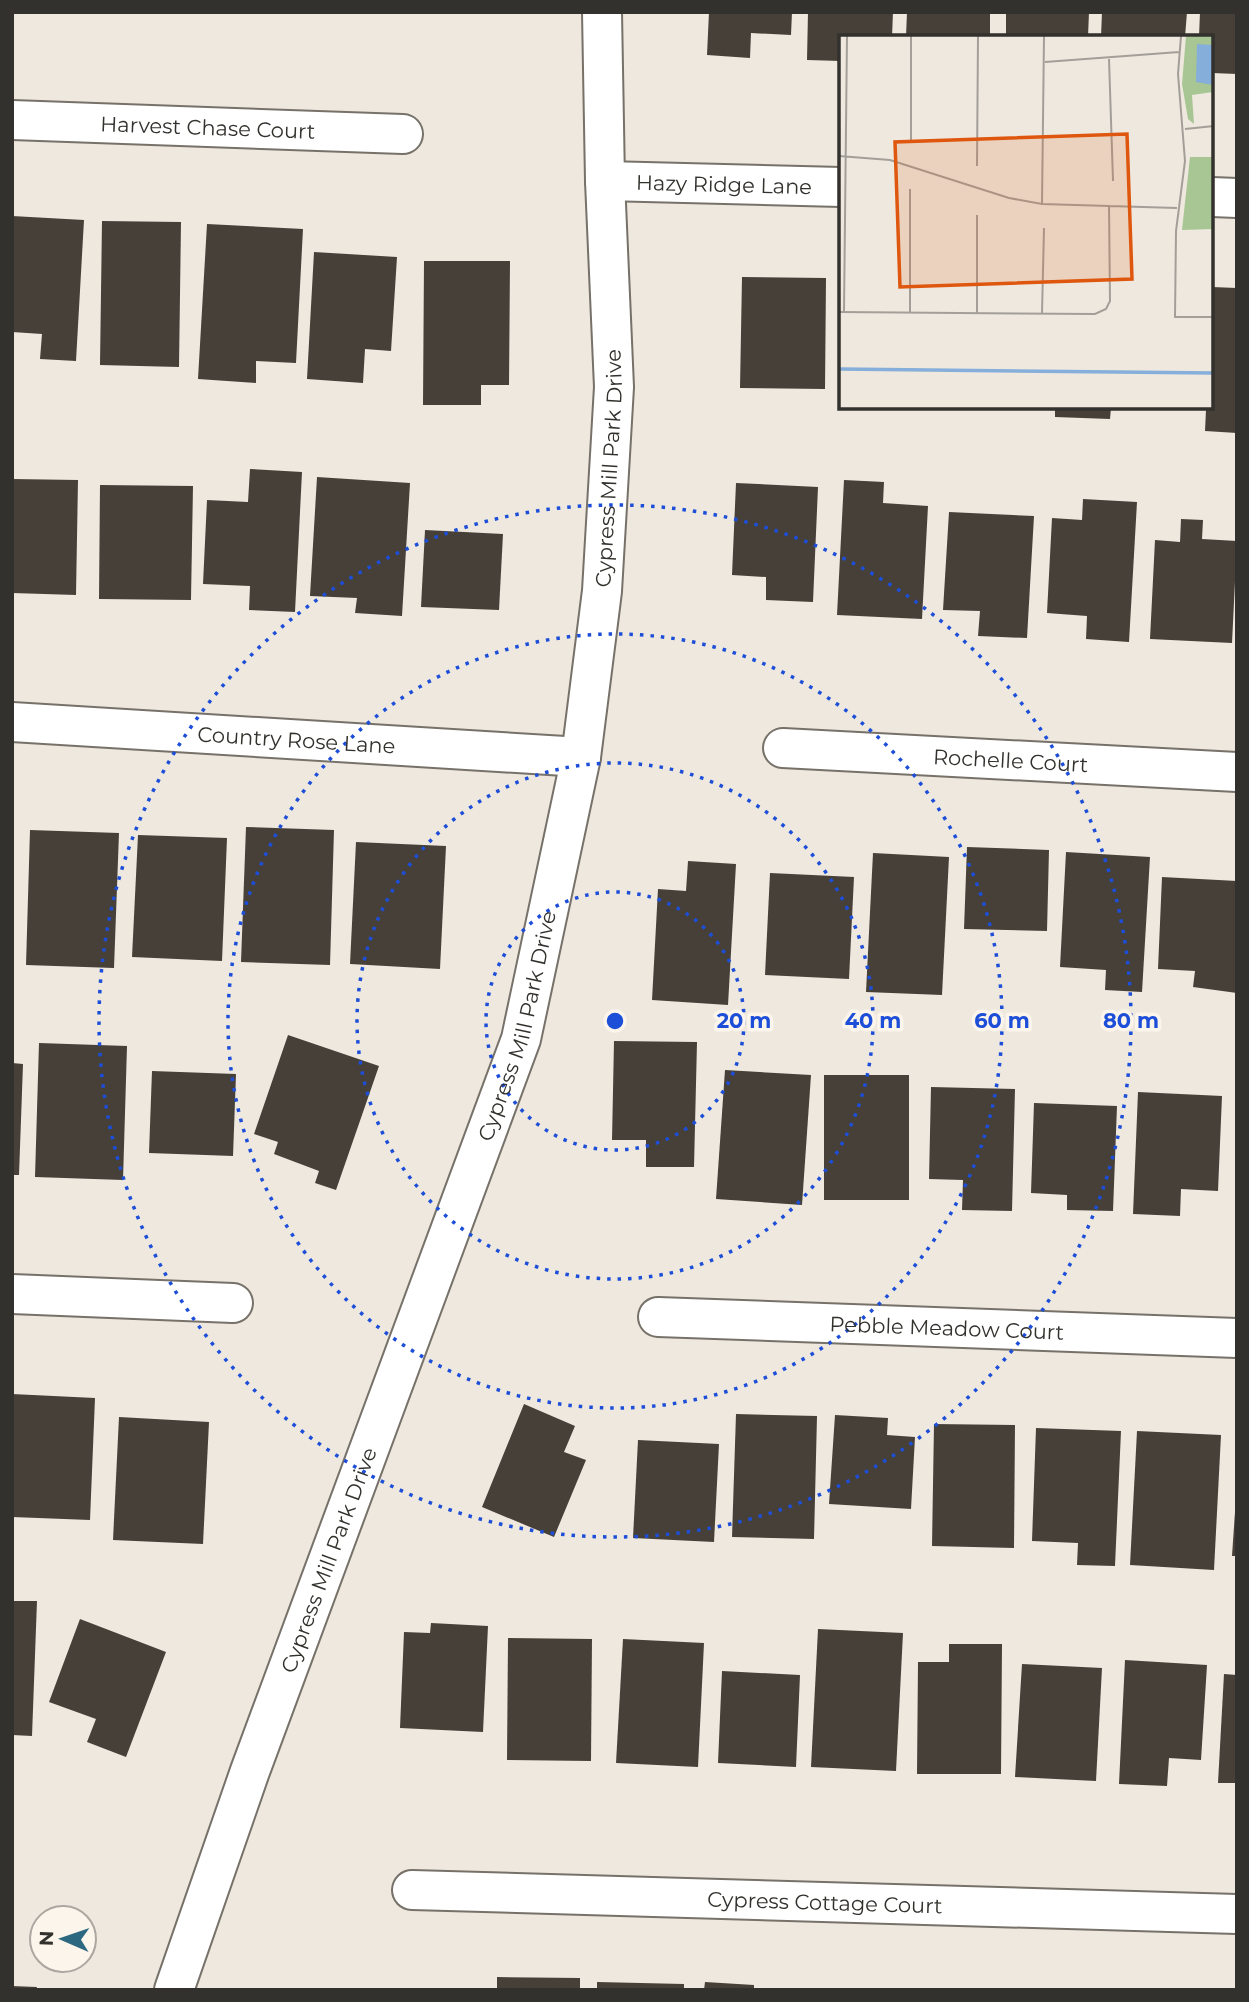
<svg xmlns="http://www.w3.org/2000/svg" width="1249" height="2002" font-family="Montserrat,sans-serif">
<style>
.building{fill:#464039}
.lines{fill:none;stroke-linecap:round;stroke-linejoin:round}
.minor-casing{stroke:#767169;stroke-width:42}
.minor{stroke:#fff;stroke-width:38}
.ring{fill:none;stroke:#1d4ed8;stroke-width:3.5;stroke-dasharray:3.5 7}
.labels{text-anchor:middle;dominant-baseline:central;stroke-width:7;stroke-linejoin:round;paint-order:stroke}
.street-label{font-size:21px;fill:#33312d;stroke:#fbf5ec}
.inset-river{fill:none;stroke:#85aeda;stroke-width:3.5}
.inset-road{fill:none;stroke:#a39f98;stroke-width:2}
.view{fill:#df570e;fill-opacity:0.15;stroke:#df570e;stroke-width:3.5}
.inset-edge{fill:none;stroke:#33312d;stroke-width:3.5}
.centre{fill:#1d4ed8;stroke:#fbf5ec;stroke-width:3.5}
.ring-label{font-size:21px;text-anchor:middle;font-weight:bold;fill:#1d4ed8;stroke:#fbf5ec;stroke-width:7;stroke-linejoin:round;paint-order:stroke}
</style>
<rect width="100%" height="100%" fill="#eee8df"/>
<!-- building -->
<g class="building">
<path d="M 709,12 L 792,12 L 791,35 L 751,33 L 750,58 L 707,55 Z"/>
<path d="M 808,12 L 893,12 L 892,37 L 841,37 L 841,61 L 807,60 Z"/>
<path d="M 907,12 L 990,12 L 990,37 L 906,37 Z"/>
<path d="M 1006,12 L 1089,12 L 1088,37 L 1006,37 Z"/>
<path d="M 1102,12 L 1187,12 L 1185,37 L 1101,37 Z"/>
<path d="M 1200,12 L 1237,12 L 1237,74 L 1212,73 L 1212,37 L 1199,37 Z"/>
<path d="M 12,216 L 84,220 L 76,361 L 40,359 L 42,334 L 12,332 Z"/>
<path d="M 102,221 L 181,222 L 179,367 L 100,365 Z"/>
<path d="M 207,224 L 303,229 L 296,363 L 256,361 L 256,383 L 198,379 Z"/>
<path d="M 314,252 L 397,257 L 391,351 L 365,349 L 363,383 L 307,379 Z"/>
<path d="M 424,261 L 510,261 L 509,385 L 481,385 L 481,405 L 423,405 Z"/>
<path d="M 742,277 L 826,278 L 825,389 L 740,388 Z"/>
<path d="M 1212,287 L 1237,288 L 1237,433 L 1205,431 L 1206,410 L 1201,410 L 1212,408 Z"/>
<path d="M 1055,408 L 1111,408 L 1110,419 L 1055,417 Z"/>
<path d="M 250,469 L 302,472 L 295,612 L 249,610 L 250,586 L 203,584 L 207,500 L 248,502 Z"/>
<path d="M 317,477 L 410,483 L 402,616 L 355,613 L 357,598 L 310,596 Z"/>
<path d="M 12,479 L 78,480 L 76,595 L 12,593 Z"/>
<path d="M 844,480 L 884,482 L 883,503 L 928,506 L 922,619 L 837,615 Z"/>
<path d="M 736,483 L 818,487 L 813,602 L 766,600 L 766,577 L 732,575 Z"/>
<path d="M 100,485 L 193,486 L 191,600 L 99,599 Z"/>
<path d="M 1083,499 L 1137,502 L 1129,642 L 1086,639 L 1087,616 L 1047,613 L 1052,518 L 1082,520 Z"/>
<path d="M 949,512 L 1034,516 L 1027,638 L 978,636 L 980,611 L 943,610 Z"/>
<path d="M 1181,519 L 1203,520 L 1202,539 L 1237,541 L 1232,643 L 1150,639 L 1155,540 L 1180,542 Z"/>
<path d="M 425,530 L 503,534 L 499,610 L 421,607 Z"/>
<path d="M 246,827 L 334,830 L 330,965 L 241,962 Z"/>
<path d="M 30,830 L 119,833 L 114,968 L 26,965 Z"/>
<path d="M 138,835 L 227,838 L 222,961 L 132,957 Z"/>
<path d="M 356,842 L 446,846 L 440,969 L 350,964 Z"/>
<path d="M 967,847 L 1049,850 L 1047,931 L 964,929 Z"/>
<path d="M 1066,852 L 1150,857 L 1142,992 L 1105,990 L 1106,970 L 1060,967 Z"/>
<path d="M 873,853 L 949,857 L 942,995 L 866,992 Z"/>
<path d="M 688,861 L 736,864 L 728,1005 L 652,1000 L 658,889 L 686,891 Z"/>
<path d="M 770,873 L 854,877 L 849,979 L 765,975 Z"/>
<path d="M 1162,877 L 1237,881 L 1237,993 L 1193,987 L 1195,971 L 1158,969 Z"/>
<path d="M 288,1035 L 379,1066 L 336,1190 L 315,1183 L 319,1171 L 274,1154 L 278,1142 L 254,1134 Z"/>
<path d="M 614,1041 L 697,1042 L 694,1167 L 646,1167 L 646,1140 L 612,1140 Z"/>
<path d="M 39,1043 L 127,1046 L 123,1180 L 35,1177 Z"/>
<path d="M 12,1063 L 23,1064 L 19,1175 L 12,1175 Z"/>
<path d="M 725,1070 L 811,1075 L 802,1205 L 716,1199 Z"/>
<path d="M 152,1071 L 236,1074 L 233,1156 L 149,1153 Z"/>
<rect x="824" y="1075" width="85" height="125"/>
<path d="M 931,1087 L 1015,1089 L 1012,1211 L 962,1210 L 963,1180 L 929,1179 Z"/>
<path d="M 1138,1092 L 1222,1096 L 1218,1191 L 1181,1189 L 1180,1216 L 1133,1214 Z"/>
<path d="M 1034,1103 L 1117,1106 L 1113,1211 L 1067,1210 L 1067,1195 L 1031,1193 Z"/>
<path d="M 12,1394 L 95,1398 L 90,1520 L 12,1517 Z"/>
<path d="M 524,1404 L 575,1426 L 564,1452 L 586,1460 L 554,1537 L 482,1507 Z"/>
<path d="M 736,1414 L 817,1416 L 814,1539 L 732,1537 Z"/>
<path d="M 835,1415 L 888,1418 L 887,1435 L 915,1437 L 911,1509 L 829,1504 Z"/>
<path d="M 119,1417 L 209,1422 L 203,1544 L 113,1540 Z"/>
<path d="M 934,1424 L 1015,1425 L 1014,1548 L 932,1546 Z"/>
<path d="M 1036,1428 L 1121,1431 L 1115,1566 L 1077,1565 L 1078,1543 L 1032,1541 Z"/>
<path d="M 1137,1431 L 1221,1435 L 1214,1570 L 1130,1565 Z"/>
<path d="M 638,1440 L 719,1444 L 714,1542 L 633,1538 Z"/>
<path d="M 1235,1512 L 1237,1512 L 1237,1556 L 1232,1556 Z"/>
<path d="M 12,1601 L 37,1601 L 32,1736 L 12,1735 Z"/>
<path d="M 80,1619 L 166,1652 L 126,1757 L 87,1742 L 96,1719 L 49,1702 Z"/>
<path d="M 431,1623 L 488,1626 L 483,1732 L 400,1728 L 404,1632 L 430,1633 Z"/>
<path d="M 818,1629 L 903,1633 L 896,1771 L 811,1767 Z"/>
<path d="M 508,1638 L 592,1639 L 591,1761 L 507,1760 Z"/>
<path d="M 623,1639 L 704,1643 L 698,1767 L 616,1763 Z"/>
<path d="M 949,1644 L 1002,1644 L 1001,1774 L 917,1774 L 918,1662 L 949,1662 Z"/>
<path d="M 1125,1660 L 1207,1665 L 1201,1760 L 1169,1758 L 1167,1786 L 1119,1784 Z"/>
<path d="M 1022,1664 L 1102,1668 L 1096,1781 L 1015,1777 Z"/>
<path d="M 722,1671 L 800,1675 L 796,1767 L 718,1763 Z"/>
<path d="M 1224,1674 L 1237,1675 L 1237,1783 L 1218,1783 Z"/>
<path d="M 497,1977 L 580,1978 L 580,1990 L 497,1990 Z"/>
<path d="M 597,1982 L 684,1984 L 684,1990 L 597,1990 Z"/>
<path d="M 705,1982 L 754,1985 L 754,1990 L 704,1990 Z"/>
<path d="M 12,1986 L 37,1987 L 36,1990 L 12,1990 Z"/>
</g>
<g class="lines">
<defs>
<g id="minor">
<path id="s1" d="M 12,120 L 403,134"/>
<path id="s2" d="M 605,181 L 841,187"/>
<path d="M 1212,197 L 1237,198"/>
<path id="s3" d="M 12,722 L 581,757"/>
<path id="s4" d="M 783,748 L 1237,772"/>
<path d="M 12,1294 L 233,1303"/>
<path id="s5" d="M 658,1317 L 1237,1338"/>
<path id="s6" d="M 412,1890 L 1237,1914"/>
<path id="s7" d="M 174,1990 L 250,1771 L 521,1039 L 581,757 L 602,591 L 614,387 L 605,181 L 602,12"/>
</g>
</defs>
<!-- minor casing -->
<use href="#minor" class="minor-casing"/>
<!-- minor -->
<use href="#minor" class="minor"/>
</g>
<!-- distance rings -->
<g class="ring">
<circle cx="615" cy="1021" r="129"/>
<circle cx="615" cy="1021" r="258"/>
<circle cx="615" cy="1021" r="387"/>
<circle cx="615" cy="1021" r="516"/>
</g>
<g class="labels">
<!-- street labels -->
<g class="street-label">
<text stroke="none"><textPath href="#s1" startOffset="196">Harvest Chase Court</textPath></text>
<text stroke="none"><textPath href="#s2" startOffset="119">Hazy Ridge Lane</textPath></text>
<text stroke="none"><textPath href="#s7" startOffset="1591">Cypress Mill Park Drive</textPath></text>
<text stroke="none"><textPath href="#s3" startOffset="285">Country Rose Lane</textPath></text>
<text stroke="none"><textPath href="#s4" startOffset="228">Rochelle Court</textPath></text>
<text stroke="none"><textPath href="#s7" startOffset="1024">Cypress Mill Park Drive</textPath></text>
<text stroke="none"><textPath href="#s5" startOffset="289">Pebble Meadow Court</textPath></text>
<text stroke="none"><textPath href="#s7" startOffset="457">Cypress Mill Park Drive</textPath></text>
<text stroke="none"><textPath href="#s6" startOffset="413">Cypress Cottage Court</textPath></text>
</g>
</g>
<!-- overview -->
<g transform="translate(839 35)">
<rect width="374" height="374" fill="#eee8df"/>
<path d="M 347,1 L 374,1 L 374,57 L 353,60 L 355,89 L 349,84 L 343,49 ZM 351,122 L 374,122 L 374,194 L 343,195 Z" fill="#a7c694"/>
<path d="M 358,9 L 374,10 L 374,50 L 357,47 Z" fill="#85aeda"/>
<path class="inset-river" d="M 0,334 L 375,338"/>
<path class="inset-road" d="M 342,1 L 339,39 L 346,126 L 337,196 L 336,282 L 375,282M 270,24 L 274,146M 206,27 L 340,17M 346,94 L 375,91M 72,107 L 72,1M 0,121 L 51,125 L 170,163 L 203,169 L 338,173M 138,131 L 139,1M 71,154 L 71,277M 203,169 L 205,1M 0,277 L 256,279 L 267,274 L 271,266 L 270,170M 5,277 L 8,1M 138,278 L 138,180M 203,278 L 205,193"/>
<path class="view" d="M 288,99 L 293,244 L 61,252 L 56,107 Z"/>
<rect width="374" height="374" class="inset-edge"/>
</g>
<circle cx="615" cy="1021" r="10" class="centre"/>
<g class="ring-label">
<text x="744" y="1028">20 m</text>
<text x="873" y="1028">40 m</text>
<text x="1002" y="1028">60 m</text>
<text x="1131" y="1028">80 m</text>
</g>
<!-- border -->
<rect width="1249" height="2002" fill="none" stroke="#33312d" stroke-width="28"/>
<!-- north arrow -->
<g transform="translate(63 1939) rotate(272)"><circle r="33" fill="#fbf5ec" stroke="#aba7a0" stroke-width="2"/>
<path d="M0-5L12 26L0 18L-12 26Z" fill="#2c6980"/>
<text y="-10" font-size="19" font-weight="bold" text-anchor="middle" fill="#33312d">N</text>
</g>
</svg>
